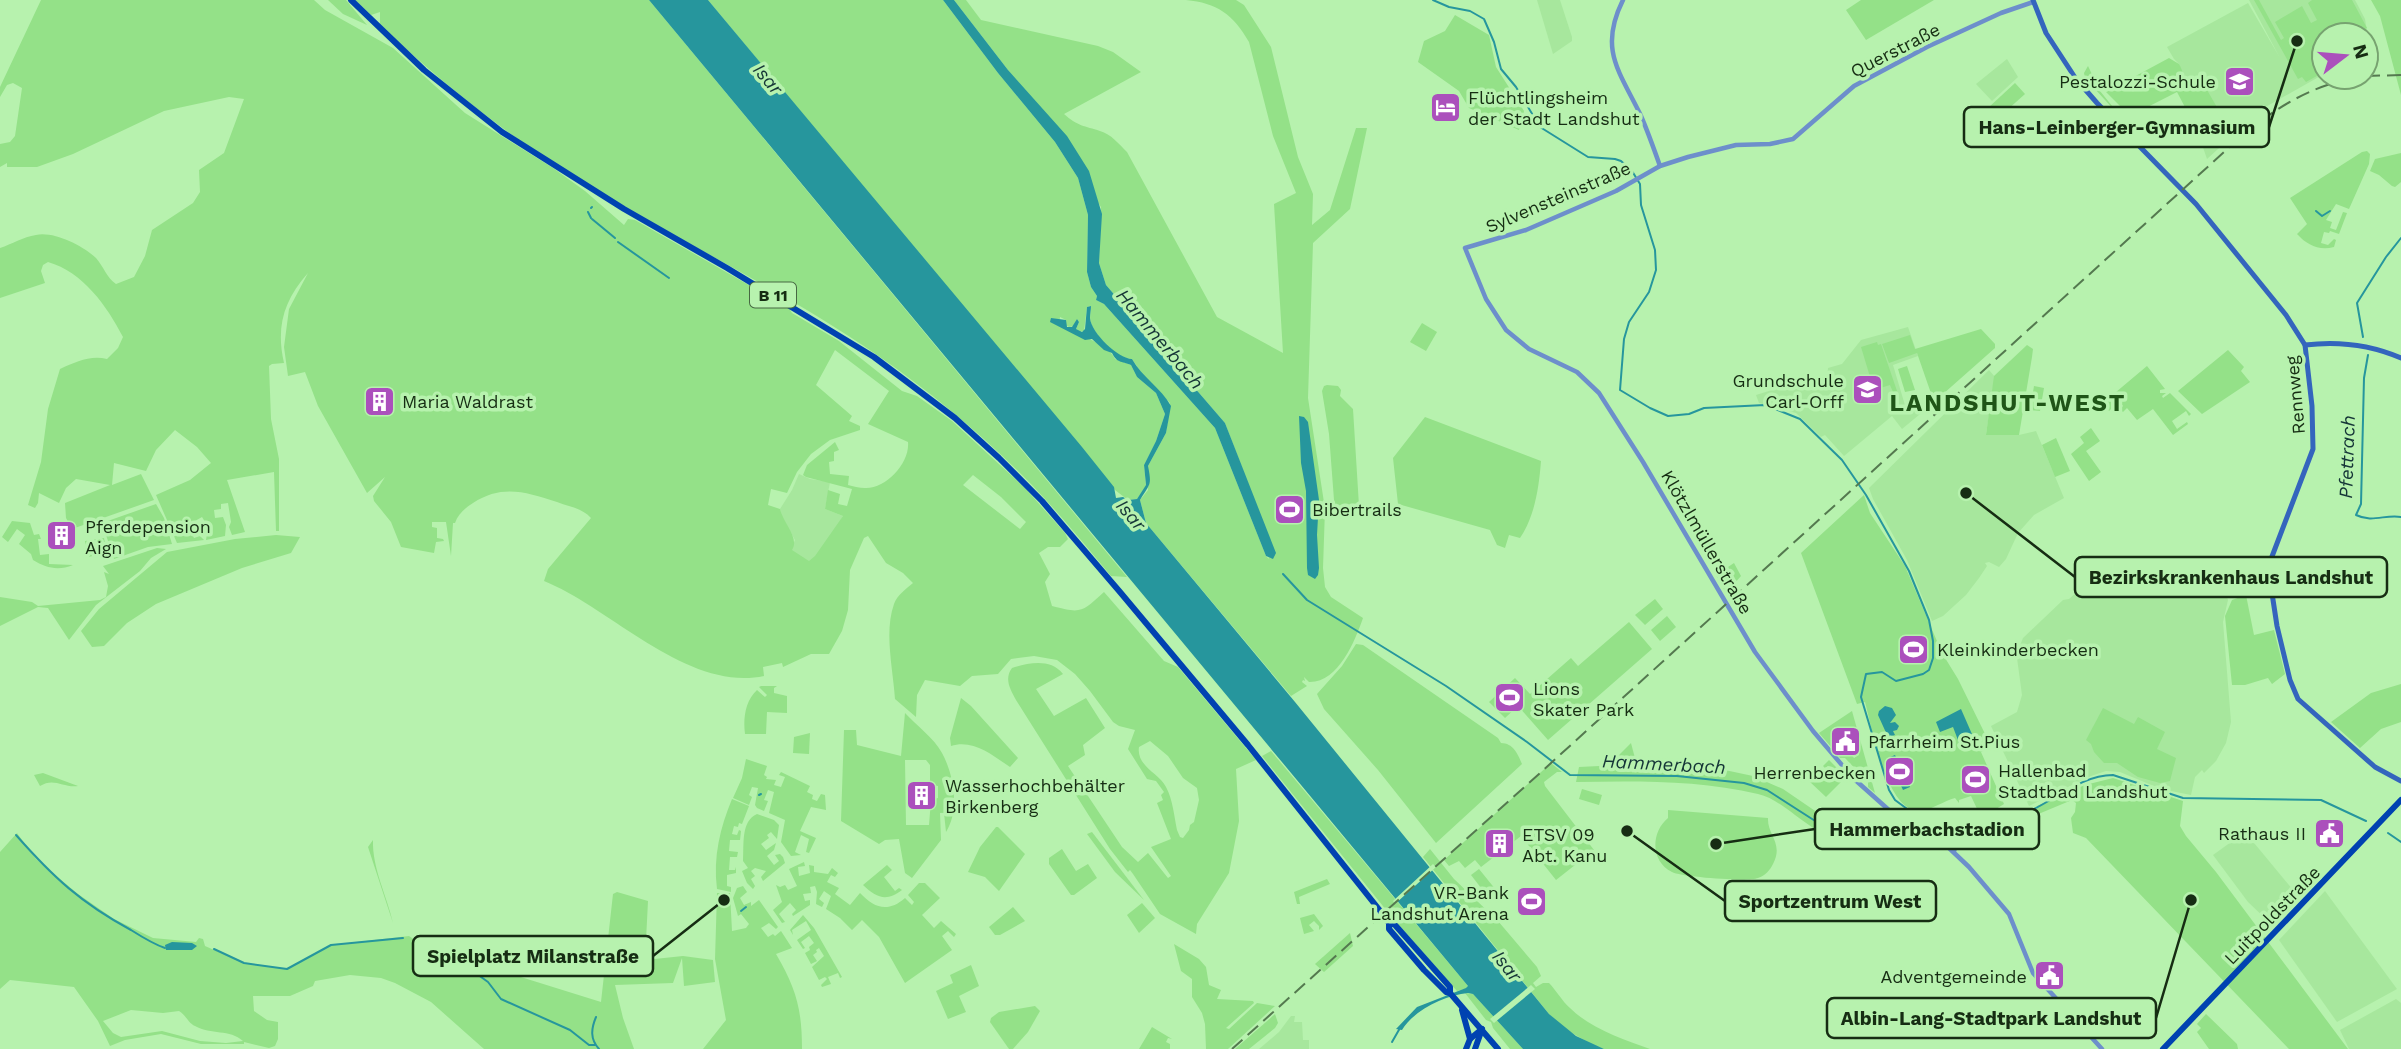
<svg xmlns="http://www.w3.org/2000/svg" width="2401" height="1049" font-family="'Work Sans',sans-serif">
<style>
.built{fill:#a7e79d}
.green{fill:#94e188;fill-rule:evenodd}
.water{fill:#26969d}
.pier{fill:#b7f2ae}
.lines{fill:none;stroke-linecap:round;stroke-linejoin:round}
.stream{stroke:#26969d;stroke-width:2}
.tertiary{stroke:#6d8fcb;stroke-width:4.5}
.secondary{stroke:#3465bd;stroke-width:5}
.primary{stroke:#0042b1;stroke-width:6}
.rail{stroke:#54794f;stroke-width:2;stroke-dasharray:14 7;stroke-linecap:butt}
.labels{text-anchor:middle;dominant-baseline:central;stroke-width:7;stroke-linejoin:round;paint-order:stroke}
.shield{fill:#b7f2ae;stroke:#466842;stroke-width:2}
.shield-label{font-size:16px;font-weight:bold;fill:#162d13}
.street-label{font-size:18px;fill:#162d13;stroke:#b7f2ae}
.poi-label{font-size:18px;fill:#162d13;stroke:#b7f2ae;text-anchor:start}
.water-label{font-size:19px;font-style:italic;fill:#153537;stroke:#b7f2ae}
.district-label{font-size:24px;font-weight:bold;letter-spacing:2px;fill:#1f5517;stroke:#b7f2ae}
.leader{fill:none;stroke:#162d13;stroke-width:2.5}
.callout-dot{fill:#162d13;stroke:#b7f2ae;stroke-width:2.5}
.callout{fill:#b7f2ae;stroke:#162d13;stroke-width:2.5}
.callout-label{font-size:19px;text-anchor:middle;font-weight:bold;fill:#162d13}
</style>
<rect width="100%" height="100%" fill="#b7f2ae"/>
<!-- built -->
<g class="built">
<path d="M 1537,0 L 1560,0 L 1572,37 L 1572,41 L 1553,54 Z"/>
<path d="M 2249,0 L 2355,0 L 2365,19 L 2368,37 L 2366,45 L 2366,35 L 2324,35 L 2324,74 L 2262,109 L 2207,159 L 2197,130 L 2222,116 L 2196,86 L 2190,84 L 2184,80 L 2179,64 L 2174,59 L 2167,47 L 2248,3 L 2280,58 Z"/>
<path d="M 2007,59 L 2018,77 L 1992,101 L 1976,84 Z"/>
<path d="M 1908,327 L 1918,356 L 1893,365 L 1907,412 L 1923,406 L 1925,410 L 1902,429 L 1892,416 L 1844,456 L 1825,435 L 1821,437 L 1796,413 L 1759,403 L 1756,395 L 1808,379 L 1811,386 L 1827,381 L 1828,368 L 1842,364 L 1861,340 Z"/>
<path d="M 1989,370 L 1995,377 L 1986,434 L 2019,435 L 2036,431 L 2064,498 L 2034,515 L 2018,533 L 2006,559 L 1999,567 L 1989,562 L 1985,563 L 1987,566 L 1979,578 L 1966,595 L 1943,616 L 1932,621 L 1907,560 L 1873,499 L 1869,488 Z"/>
<path d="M 799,474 L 810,479 L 830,482 L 825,509 L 843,516 L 816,565 L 790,551 L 795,540 L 781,515 L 780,509 L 792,490 Z"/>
<path d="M 2117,567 L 2143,568 L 2157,571 L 2203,590 L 2227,597 L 2228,600 L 2223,622 L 2231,722 L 2226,743 L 2216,761 L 2204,773 L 2202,770 L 2195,777 L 2191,795 L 2161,789 L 2120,772 L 2106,771 L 2091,776 L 2029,806 L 1991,726 L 2017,712 L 2022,695 L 2017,658 L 2019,648 L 2023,638 L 2063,600 L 2069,599 L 2094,577 Z"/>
<path d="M 2245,832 L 2298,896 L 2270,923 L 2248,902 L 2213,855 Z"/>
<path d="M 2325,891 L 2397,989 L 2337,1022 L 2279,940 Z"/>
<path d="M 2396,999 L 2401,1003 L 2401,1049 L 2349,1049 L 2340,1030 Z"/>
<path d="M 1291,1016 L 1295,1016 L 1294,1022 L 1302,1022 L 1303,1040 L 1309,1040 L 1309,1049 L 1259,1049 L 1279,1032 Z"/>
</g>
<!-- green -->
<g class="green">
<path d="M 41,0 L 314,0 L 325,10 L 393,48 L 465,113 L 553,168 L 585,191 L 624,225 L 628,219 L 635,220 L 789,308 L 792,313 L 839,341 L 902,391 L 917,396 L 952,421 L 1025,488 L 1065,533 L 1068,539 L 1060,547 L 1048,547 L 1039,553 L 1050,574 L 1045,582 L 1052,606 C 1082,614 1082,612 1104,592 L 1164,661 L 1178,667 L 1256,760 L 1236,769 L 1239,821 L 1229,873 L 1197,924 L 1196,934 L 1160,914 L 1133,874 L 1130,870 L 1128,872 L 1110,849 L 1016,700 C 1010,689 1004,679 1012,668 C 1029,663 1050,658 1063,674 L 1036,689 L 1054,716 L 1086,698 L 1105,728 L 1083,745 L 1085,755 L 1068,766 L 1122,847 L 1138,862 L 1148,853 L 1168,878 L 1171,876 L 1151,847 L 1171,839 L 1157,803 L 1163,800 L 1161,795 L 1164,792 L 1156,781 L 1147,779 L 1128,749 L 1135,730 L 1119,726 L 1113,722 L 1090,691 L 1075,674 L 1057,660 L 1034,656 L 1011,659 L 998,674 L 972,676 L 960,686 L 925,680 L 917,695 L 916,717 L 895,699 C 893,669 884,632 894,604 C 897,595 906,589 913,583 L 903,573 L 886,563 L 868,536 L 864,538 L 850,570 L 848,610 L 842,631 L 829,654 L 811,654 L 783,667 L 782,663 L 763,667 L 764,676 C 687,692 611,608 544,581 L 548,569 L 591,518 C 582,508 570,507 557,502 C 526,492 502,484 473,503 C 465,508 458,514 455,523 L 453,523 L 451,556 L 446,522 L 432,522 L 432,527 L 437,528 L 437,538 L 443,539 L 444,541 L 436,542 L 434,553 L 401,547 L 391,522 L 374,501 L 373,496 L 385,477 L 367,493 L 318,406 L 305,372 L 288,376 L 284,347 L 289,309 L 308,273 C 283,301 276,328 284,363 L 272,364 L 269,366 L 271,419 L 279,459 L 279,531 L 276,531 L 274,472 L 227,480 L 245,532 L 232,535 L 229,527 L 231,522 L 228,503 L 221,504 L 221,509 L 214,510 L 215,518 L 223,517 L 226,525 L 225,536 L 206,540 L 207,534 L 210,530 L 202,517 L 188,525 L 194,538 L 200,536 L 204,540 L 177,543 L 156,495 L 190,480 L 211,463 L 197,447 L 175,430 L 156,450 L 146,471 L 114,463 L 112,485 L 141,474 L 154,500 L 72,529 L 66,518 L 65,503 L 110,485 L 76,479 L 66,488 L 59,503 L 39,493 L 38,503 L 35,508 L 28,505 L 41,462 L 48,409 L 60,369 C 76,362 90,355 107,359 L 118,348 L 123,337 C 107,306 83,272 48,262 L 43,265 L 41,271 L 45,283 L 0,298 L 0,248 C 12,244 23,237 36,235 C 54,231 83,246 96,258 C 104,267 106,277 116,284 L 134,277 L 145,256 L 152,230 L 193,203 L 200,192 L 199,170 L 224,153 L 244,99 L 229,97 L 164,111 L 73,154 L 37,167 L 7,167 L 7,163 L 0,167 L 0,144 L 10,142 L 15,136 L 22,88 L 13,83 L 7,85 L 0,97 L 0,87 ZM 835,350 L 889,391 L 868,424 L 908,442 C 910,463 886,489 865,488 C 859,488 853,486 848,485 L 849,476 L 830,474 L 829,462 L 834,461 L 834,452 L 839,450 L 835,442 L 807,465 L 803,475 L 806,477 L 852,489 L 847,506 L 838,504 L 840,494 L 828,490 L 825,509 L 843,516 L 815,556 L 809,561 L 792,550 C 800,538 783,523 780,509 L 768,505 L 771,489 L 787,493 L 797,472 L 811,454 L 830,440 L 860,430 L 860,426 L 849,421 L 852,416 L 816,385 ZM 973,475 L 1001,497 L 1026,522 L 1020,529 L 963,485 ZM 1150,741 L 1168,756 L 1183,778 L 1197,788 L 1199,800 L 1194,822 L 1190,825 L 1189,830 L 1183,838 L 1180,837 L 1177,830 C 1174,816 1173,800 1166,787 C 1159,773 1136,766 1139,747 Z"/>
<path d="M 328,0 L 346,0 L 367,25 L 343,14 Z"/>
<path d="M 355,0 L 649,0 L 1127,577 L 1111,576 C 1090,551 1068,524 1046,500 C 996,446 938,397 877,355 C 786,292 684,244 589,186 C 513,140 445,86 380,25 L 380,12 L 371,15 Z"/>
<path d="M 708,0 L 943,0 L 998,73 L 1055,142 L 1078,178 L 1088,215 L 1087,272 L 1091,287 L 1097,296 L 1096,300 L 1104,304 L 1215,428 L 1266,556 L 1269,559 L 1243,470 L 1225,423 L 1106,285 L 1099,263 L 1101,207 L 1008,70 L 954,0 L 966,0 L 981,20 L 1098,46 L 1113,52 L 1141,72 L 1064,114 C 1077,126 1085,126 1100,131 C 1111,134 1119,144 1127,152 L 1217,317 L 1283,353 L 1274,204 L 1296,193 L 1273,136 L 1249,42 C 1233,14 1217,3 1186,0 L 1236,0 L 1244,5 L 1271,47 L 1298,157 L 1313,194 L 1312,225 L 1330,210 L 1356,128 L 1367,128 L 1350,209 L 1313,243 L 1308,398 L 1325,509 L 1323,568 L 1325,587 L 1331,597 L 1363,618 C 1355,641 1338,683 1309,682 L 1304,677 L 1305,681 L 1303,680 L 1302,682 L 1307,686 L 1291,696 L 1146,523 L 1140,500 L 1148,490 L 1148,466 L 1166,433 L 1170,403 L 1142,374 L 1132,359 C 1117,359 1097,338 1091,323 C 1089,318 1091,312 1091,306 L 1087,307 L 1084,331 L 1079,332 L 1076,329 L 1079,322 L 1077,319 L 1075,326 L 1069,327 L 1065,325 L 1066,320 L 1060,317 L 1059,326 C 1074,332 1110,345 1115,359 L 1131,365 L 1137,377 L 1156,393 L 1165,414 L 1156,441 L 1144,465 L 1146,486 L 1137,499 L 1128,500 L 1115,490 Z"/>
<path d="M 1861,0 L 1934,0 L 1866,40 L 1846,10 Z"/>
<path d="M 2254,0 L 2259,0 L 2281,40 L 2284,38 L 2275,22 L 2302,6 L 2311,23 L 2317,20 L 2308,3 L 2312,0 L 2352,0 L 2367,28 L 2354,35 L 2324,35 L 2324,72 L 2306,82 L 2302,77 L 2298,79 Z"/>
<path d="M 2371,0 L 2401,0 L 2401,95 L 2380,16 Z"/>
<path d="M 1455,15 L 1489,35 L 1496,67 L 1524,111 L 1519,130 L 1469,108 L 1459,91 L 1418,62 L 1424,41 L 1445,31 Z"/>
<path d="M 2169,58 L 2179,64 C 2186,75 2182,92 2203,83 L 2222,116 L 2197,130 L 2177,92 L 2130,116 L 2106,92 Z"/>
<path d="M 2088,66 L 2100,91 L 2125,122 L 2085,78 L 2084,73 Z"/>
<path d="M 2015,83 L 2025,94 L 1997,119 L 1988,108 Z"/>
<path d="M 2367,151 L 2370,154 L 2369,164 L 2349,209 L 2336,204 L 2326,220 L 2332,222 L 2330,228 L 2336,230 L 2343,212 L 2347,213 L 2339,234 L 2330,231 L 2329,233 L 2324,232 L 2321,243 L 2328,245 L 2334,239 L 2336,240 L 2334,247 C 2319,251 2307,245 2297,234 L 2307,224 L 2290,198 L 2362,152 Z"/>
<path d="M 2401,153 L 2401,182 L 2395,187 L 2392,186 L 2379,175 L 2370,171 L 2375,159 Z"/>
<path d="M 1422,323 L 1437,332 L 1426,351 L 1410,342 Z"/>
<path d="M 1981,329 L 1995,344 L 1995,348 L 1934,402 L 1917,353 L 1889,363 L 1882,344 L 1910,335 L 1915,349 Z"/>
<path d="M 1877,342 L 1878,345 L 1881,344 L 1897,391 L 1893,392 L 1890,385 L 1874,390 L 1861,347 Z"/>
<path d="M 2027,345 L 2033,349 L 2032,357 L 2019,435 L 1986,435 L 1994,376 Z"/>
<path d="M 2228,350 L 2244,367 L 2241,371 L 2250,382 L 2202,414 L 2178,391 Z"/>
<path d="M 1907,366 L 1915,390 L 1905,392 L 1898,369 Z"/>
<path d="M 2147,366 L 2165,389 L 2160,390 L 2160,393 L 2166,393 L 2162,396 L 2163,398 L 2170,393 L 2191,414 L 2189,416 L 2186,411 L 2172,421 L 2177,429 L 2187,422 L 2188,424 L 2173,435 L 2153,409 L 2137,420 L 2127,408 L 2123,412 L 2120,409 L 2123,406 L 2118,399 L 2112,404 L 2112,408 L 2109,411 L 2103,403 Z"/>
<path d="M 1327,385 L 1338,386 L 1341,390 L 1340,396 L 1353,409 L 1359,506 L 1357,516 L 1349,518 L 1335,513 L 1329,434 L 1322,391 L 1324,386 Z"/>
<path d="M 2034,386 L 2044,388 L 2040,411 L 2030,410 Z"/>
<path d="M 1425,417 L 1541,461 C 1539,487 1535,516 1520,538 L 1509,535 L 1505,548 L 1497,545 L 1490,530 L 1398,504 L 1393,458 Z"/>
<path d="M 2091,428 L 2100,441 L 2086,451 L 2101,472 L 2089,481 L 2071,454 L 2084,443 L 2080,437 Z"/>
<path d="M 2056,438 L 2070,471 L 2055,477 L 2042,445 Z"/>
<path d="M 1864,495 L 1870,513 L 1905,566 L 1942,653 L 1958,679 L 1991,746 L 1981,752 L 2004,804 L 1996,809 L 1979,813 L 1971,796 L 1959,800 L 1959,803 L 1955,798 C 1943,801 1926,814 1913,810 C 1885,801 1872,728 1865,702 L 1857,704 L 1801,553 Z"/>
<path d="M 156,504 L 164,518 L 172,544 L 148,547 L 114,559 L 102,523 Z"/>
<path d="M 12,521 L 30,523 L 34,535 L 39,534 L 41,539 L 38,539 L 40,555 L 49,554 L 49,564 L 73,565 C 58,571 46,568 33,560 L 31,554 L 19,544 L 25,535 L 17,529 L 8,542 L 2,537 Z"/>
<path d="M 276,535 L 300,537 L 291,553 L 242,568 L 156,604 L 127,623 L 104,646 L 92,647 L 81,631 L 99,609 L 167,552 L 235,539 Z"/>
<path d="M 104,538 L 107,553 L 88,557 L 85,541 Z"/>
<path d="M 157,548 L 166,549 L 151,558 L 140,571 L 96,605 L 69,640 L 48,608 L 38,607 L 0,626 L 0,597 L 32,602 L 38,606 L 100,600 L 106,597 L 108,586 L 104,572 L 109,574 L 103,566 Z"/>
<path d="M 1734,563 L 1741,576 L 1726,593 L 1716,575 Z"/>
<path d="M 2246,595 L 2254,635 L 2274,630 L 2285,674 L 2272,684 L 2268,678 L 2245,685 L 2232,685 L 2225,616 L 2232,600 Z"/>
<path d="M 1655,599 L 1663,609 L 1645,625 L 1635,615 Z"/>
<path d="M 1667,616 L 1676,627 L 1660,641 L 1651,630 Z"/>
<path d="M 1629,622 L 1652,649 L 1548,740 L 1518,706 L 1505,718 L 1489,702 L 1515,678 L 1530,694 L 1571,658 L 1578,666 Z"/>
<path d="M 1356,644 L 1363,645 L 1498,738 L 1501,743 C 1513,743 1518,754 1522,764 L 1436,843 L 1378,770 L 1324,709 L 1317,694 L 1342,666 Z"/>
<path d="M 2401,684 L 2401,722 L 2381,729 L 2360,748 L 2331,722 L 2371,693 Z"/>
<path d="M 761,686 L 777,686 L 774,688 L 774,693 L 787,696 L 787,713 L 767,712 L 766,734 L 745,734 C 743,719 745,701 757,690 L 765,697 L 767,695 L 759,687 Z"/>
<path d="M 961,698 L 971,706 L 1018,758 L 1010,767 C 992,755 973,739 951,746 L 950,738 Z"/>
<path d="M 2103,708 L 2134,724 L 2138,717 L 2165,732 L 2157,749 L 2176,758 L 2170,781 L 2160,783 L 2138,777 L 2117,763 L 2104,763 L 2094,752 L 2091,744 L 2086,740 Z"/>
<path d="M 1852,711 L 1875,793 L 1868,787 L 1868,782 L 1845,758 L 1840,758 L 1836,753 L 1839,751 L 1845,756 L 1850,753 L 1854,758 L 1859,755 L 1851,729 L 1847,728 L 1834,739 L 1837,744 L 1832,748 L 1819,733 Z"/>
<path d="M 905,713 C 916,725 934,738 942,753 C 954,775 960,810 946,832 L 944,813 L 940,813 L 941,840 L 912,878 L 905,873 L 899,839 L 885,840 L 879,844 L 841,821 L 844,730 L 856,730 L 857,745 L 901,756 ZM 905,760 L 926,760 L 930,765 L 930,785 L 938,786 L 938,798 L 931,800 L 929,825 L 906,825 Z"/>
<path d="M 810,733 L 809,754 L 793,753 L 794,737 Z"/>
<path d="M 1631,743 L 1636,762 L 1612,762 Z"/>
<path d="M 1271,751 L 1468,986 L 1468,988 L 1457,991 L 1395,921 L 1262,756 Z"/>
<path d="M 746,759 L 767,766 L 764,775 L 767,777 L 766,779 L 776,780 L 774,785 L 781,787 L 785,777 L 779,775 L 781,772 L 810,786 L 807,792 L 813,795 L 812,799 L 817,801 L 821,794 L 825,795 L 826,810 L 811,807 L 800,831 L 816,838 L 809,853 L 806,852 L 809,839 L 801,835 L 795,852 L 801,855 L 791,856 L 781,842 L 785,820 L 769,813 L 774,792 L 768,790 L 764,800 L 768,801 L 764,811 L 757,808 L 755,805 L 758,788 L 752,787 L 749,795 L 752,797 L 749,805 L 733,798 L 742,778 Z"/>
<path d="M 1829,760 L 1846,777 L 1826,797 L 1809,781 L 1820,769 L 1826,775 L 1831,767 L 1828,766 L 1825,768 L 1823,766 Z"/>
<path d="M 1551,763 L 1562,772 L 1557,772 L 1544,782 L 1545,786 L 1594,850 L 1556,880 L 1521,836 L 1481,867 L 1475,860 L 1465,868 L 1459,861 L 1449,866 L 1444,860 Z"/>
<path d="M 1640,764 L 1720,769 L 1753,776 L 1783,789 L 1824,817 L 1832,814 C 1855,825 1859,829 1880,809 L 1905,829 L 1903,832 C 1852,852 1838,847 1795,815 C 1784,807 1772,797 1758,794 C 1699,780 1637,781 1576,782 L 1579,767 Z"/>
<path d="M 43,773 L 78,786 C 63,788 54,777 40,786 L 34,775 Z"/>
<path d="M 2113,778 L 2183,801 L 2180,826 L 2186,836 L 2216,872 L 2348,1049 L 2289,1049 L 2086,838 L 2073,833 L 2071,818 L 2075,812 L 2076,803 L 2072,800 L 2036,815 L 2037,806 L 2085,785 Z"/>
<path d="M 1582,789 L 1602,795 L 1599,805 L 1579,799 Z"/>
<path d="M 732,799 L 749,806 L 742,824 L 739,823 L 738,827 L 734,826 L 732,834 L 737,835 L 739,830 L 741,831 L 740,840 L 730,840 L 729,851 L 738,852 L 737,857 L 730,857 L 729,870 L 735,870 L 736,867 L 736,873 L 727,875 L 727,886 L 731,887 L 731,892 L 717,889 C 713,857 720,828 732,799 Z"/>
<path d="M 1668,810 L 1768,818 C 1767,835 1784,843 1773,864 C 1770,870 1765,876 1758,878 C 1748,882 1681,877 1672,872 C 1650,861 1651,832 1668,818 Z"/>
<path d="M 757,814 L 774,820 L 779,825 L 777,839 L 771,832 L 767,835 L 769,838 L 761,844 L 766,850 L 776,843 L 774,850 L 767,856 L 774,865 L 779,861 L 775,855 L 780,854 L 783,857 L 785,863 L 763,881 L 761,877 L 766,871 L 755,868 L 751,871 L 755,876 L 751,879 L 755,886 L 753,889 L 747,883 L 742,871 L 748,868 L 743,861 C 744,843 741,821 757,814 Z"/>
<path d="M 996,827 L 998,827 L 1025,854 L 999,891 L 985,877 L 968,872 L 980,847 Z"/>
<path d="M 1092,832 L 1144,900 L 1115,872 L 1087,834 Z"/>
<path d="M 17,833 L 36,859 L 78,894 L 114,919 L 153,938 L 196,942 L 199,938 L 203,939 L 205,946 L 244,963 L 287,969 L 331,945 L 409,936 L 424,946 L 450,953 L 450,956 L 454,954 L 473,957 L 498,970 L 601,1002 L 613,894 L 617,892 L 648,901 L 645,960 L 683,956 L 713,960 L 715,982 L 684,986 L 682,958 L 673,983 L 615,985 L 623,1018 L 634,1049 L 484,1049 L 431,1002 L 395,983 L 381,978 L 350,975 L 315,981 L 313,986 L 290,996 L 253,996 L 254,1011 L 267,1020 L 278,1022 L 278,1039 L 275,1046 L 269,1048 L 244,1042 L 244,1044 L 201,1044 L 161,1034 L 125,1040 L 110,1046 L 98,1021 L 74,987 L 10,980 L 0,989 L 0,852 ZM 131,1010 L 163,1013 L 179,1011 C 186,1015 188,1023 195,1026 C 211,1035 230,1029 243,1041 L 226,1043 L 200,1041 L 162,1031 L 121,1037 L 113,1033 L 103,1021 Z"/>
<path d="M 373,840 C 372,868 387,896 393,923 L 368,847 Z"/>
<path d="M 1062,849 L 1076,871 L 1088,864 L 1097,878 L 1074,895 L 1071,895 L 1049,864 L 1049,858 Z"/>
<path d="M 1430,849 L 1454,879 L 1498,921 L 1537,967 L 1541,976 L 1533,983 L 1536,987 L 1543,983 L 1549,983 C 1556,990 1562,1001 1570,1008 C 1591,1029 1623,1039 1650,1049 L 1604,1049 L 1591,1044 L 1565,1029 L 1549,1014 L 1423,857 Z"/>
<path d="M 804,862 L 805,866 L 798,867 L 799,876 L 810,873 L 809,865 L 814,866 L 814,872 L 828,874 L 832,868 L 838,873 L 835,877 L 831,875 L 827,882 L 839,888 L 835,894 L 850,905 L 860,893 C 874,908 888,913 905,898 L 912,905 L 914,902 L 908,895 L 919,883 L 925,883 L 940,898 L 922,915 L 934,928 L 941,921 L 956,934 L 954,937 L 948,931 L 942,936 L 952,950 L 905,983 L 879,937 L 862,920 L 852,930 L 840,918 L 826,909 L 831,896 L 824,891 L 819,899 L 824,903 L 822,907 L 816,904 L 817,892 L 815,886 L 810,887 L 811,893 L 803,894 L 805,901 L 810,900 L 810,905 L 793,916 L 792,914 L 796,910 L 790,903 L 779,914 L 785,922 L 782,923 L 773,910 L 782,902 L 776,885 L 780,887 L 785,885 L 788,890 L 797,886 L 789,869 Z"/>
<path d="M 887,865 L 892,870 L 884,877 L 895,891 L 899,888 L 902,890 C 886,902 877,898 863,885 Z"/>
<path d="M 1479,869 L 1496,890 L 1488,897 L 1471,875 Z"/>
<path d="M 1327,879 L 1330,884 L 1299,897 L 1300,904 L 1297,904 L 1294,892 Z"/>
<path d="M 743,886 L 747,892 L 740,898 L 744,905 L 751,902 L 751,906 L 759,900 L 778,927 L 776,929 L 769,923 L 761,928 L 768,937 L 773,934 L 775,936 L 781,931 L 792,948 L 776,954 C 796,988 802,1009 802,1049 L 703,1049 L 726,1020 L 715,959 L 717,893 L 730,893 L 732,931 L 746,928 L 749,924 L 741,914 L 738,916 L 733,898 L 737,888 Z"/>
<path d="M 1142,903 L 1155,918 L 1139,933 L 1127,915 Z"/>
<path d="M 1013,907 L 1025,921 L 1000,935 L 995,935 L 989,927 Z"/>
<path d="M 1314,914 L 1323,926 L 1319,930 L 1319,926 L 1314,921 L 1309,925 L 1314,931 L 1304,934 L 1300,918 Z"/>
<path d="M 803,915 L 814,928 L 842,977 L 840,978 L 838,973 L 828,977 L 831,984 L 822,987 L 821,985 L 827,979 L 825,977 L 819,980 L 812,967 L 824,956 L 819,948 L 816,950 L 817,952 L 813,955 L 817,961 L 811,964 L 805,953 L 810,950 L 809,947 L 814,943 L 809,936 L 801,942 L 805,948 L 803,949 L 797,940 L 811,930 L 806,921 L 792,930 L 793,935 L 790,930 Z"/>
<path d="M 1350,933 L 1353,946 L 1324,972 L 1315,964 Z"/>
<path d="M 1174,944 L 1199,959 L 1206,967 L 1209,985 L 1221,990 L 1217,999 L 1253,1001 L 1254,1003 L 1226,1028 L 1229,1029 L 1257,1003 L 1275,1006 L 1228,1049 L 1206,1049 L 1205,1024 L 1202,1013 L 1192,997 L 1192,979 L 1181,971 Z"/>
<path d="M 971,965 L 979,986 L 959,996 L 966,1012 L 948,1019 L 936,991 L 953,983 L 950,975 Z"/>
<path d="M 1465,993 L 1473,994 L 1523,1049 L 1510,1049 L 1493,1028 L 1491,1022 L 1486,1020 Z"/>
<path d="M 1035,1006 L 1040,1011 L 1028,1032 L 1013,1049 L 1009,1049 L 990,1022 L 991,1018 L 999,1012 Z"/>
<path d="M 1275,1014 L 1278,1023 L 1275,1028 L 1249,1049 L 1235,1049 Z"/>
<path d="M 2206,1014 L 2237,1044 L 2238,1049 L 2209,1049 L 2197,1032 L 2201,1028 L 2197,1024 Z"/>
<path d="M 1152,1027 L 1172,1039 L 1168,1038 L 1166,1042 L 1170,1044 L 1170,1049 L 1139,1049 Z"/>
</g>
<!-- water -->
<g class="water">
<path d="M 649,0 L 708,0 L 1082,447 L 1114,487 L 1116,498 L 1123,497 L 1128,500 L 1137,499 L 1146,485 L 1144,465 L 1156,441 L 1165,414 L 1156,393 L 1137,377 L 1131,365 C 1121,361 1117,363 1112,353 L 1104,350 L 1092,339 L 1085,340 L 1050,322 L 1051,318 L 1066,320 L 1067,327 L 1072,327 L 1077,319 L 1079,322 L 1076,329 L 1082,332 L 1085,329 L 1087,307 L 1091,306 C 1091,310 1090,314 1090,318 C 1091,333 1119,359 1132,359 C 1142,377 1161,388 1171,406 L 1166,433 L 1148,466 C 1152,486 1150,483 1140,500 L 1146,523 L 1295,702 L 1549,1014 L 1576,1036 L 1604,1049 L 1523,1049 L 1473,994 L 1468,993 C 1445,995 1414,1010 1402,1030 L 1396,1029 L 1417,1007 L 1466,988 L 1468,986 Z"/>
<path d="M 943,0 L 954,0 L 1008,70 L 1067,136 L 1089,171 L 1102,214 L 1099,263 L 1106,285 L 1225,423 L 1276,553 L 1273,559 L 1266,556 L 1215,428 L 1104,304 L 1096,300 L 1097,296 L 1091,287 L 1087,272 L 1088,215 L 1078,178 L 1055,142 L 998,73 Z"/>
<path d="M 1299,416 L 1304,417 L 1308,422 L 1319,500 L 1317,535 L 1319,568 L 1318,575 L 1315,579 L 1308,575 L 1307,568 L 1306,491 L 1301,463 Z"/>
<path d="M 1885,706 L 1892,708 L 1896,715 L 1890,723 L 1895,722 L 1899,726 L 1897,730 L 1893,731 L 1895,735 L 1888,737 L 1878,715 L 1879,711 Z"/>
<path d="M 1961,709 L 1975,741 L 1961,748 L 1953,727 L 1940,732 L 1936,722 Z"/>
<path d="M 1895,755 L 1910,787 L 1903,790 L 1888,758 Z"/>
<path d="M 172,942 L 192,943 L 197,946 L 192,950 L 166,950 L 165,945 Z"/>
</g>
<!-- pier -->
<g class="pier">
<path d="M 1433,864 L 1436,867 L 1416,885 L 1414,882 L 1416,885 L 1395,904 L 1393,901 Z"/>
<path d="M 1531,985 L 1535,989 L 1494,1023 L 1490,1019 Z"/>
</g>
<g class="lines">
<!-- stream -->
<g class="stream">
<path d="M 1433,0 L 1449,7 L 1470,11 L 1484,19 L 1494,42 L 1501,69 L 1516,87 L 1540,127 L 1588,157 L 1615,159 L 1621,161 L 1632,171 L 1640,184 L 1641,205 L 1655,250 L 1656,270 L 1649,292 L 1629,322 L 1624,339 L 1620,390 L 1650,408 L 1668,416 L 1689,414 L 1704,408 L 1765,405 L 1800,419 L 1842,460 L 1866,495 L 1909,571 L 1929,620 L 1933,641 L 1933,658 L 1929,670 L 1923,674 L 1896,681 L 1882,672 L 1866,674 L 1861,697 L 1889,790 L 1895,800 L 1914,814"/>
<path d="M 591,208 L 592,207"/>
<path d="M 2316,211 L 2322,216 L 2330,211"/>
<path d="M 588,212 L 591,218"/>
<path d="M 592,219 L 615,238"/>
<path d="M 618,242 L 669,278"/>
<path d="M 2363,337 L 2357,303 L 2386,257 L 2401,238"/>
<path d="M 2368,355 L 2364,378 L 2361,504 L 2356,515 C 2372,523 2386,514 2401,517"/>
<path d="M 1283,574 L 1307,600 L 1446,686 L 1527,742 L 1570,775 L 1677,776 L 1744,783 L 1767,790 L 1823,826 L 1851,834 L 1879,833 L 1903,822"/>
<path d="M 759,795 L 761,794"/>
<path d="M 1908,819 L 1914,814 C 1946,818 1991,826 2023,814 C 2052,803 2080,775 2113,775 L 2183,798 L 2321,800 L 2366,821"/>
<path d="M 2388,833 L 2401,842"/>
<path d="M 16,835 C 53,877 81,903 131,930 C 142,937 153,944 165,948"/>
<path d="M 741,911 L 746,907"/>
<path d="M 214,949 L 244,963 L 287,969 L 331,945 L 403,938"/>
<path d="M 463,964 L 488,982 L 501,999 L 570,1030 L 589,1045 L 595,1045"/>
<path d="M 596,1017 C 591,1029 590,1039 599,1049"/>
<path d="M 1392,1042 L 1400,1028"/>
</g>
<!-- tertiary -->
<g class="tertiary">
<path d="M 1623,0 C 1598,50 1620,72 1641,116 C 1648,132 1654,149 1660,166"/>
<path d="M 2033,2 L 2001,13 L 1927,47 L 1854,86 L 1793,139 L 1770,144 L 1736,145 L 1688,157 L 1660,166 L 1616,191 L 1526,230 L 1465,248 L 1486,299 L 1506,330 L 1529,349 L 1577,372 L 1599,393 L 1643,462 L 1755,652 L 1813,731 L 1853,778 L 1890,811 L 1949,848 L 1969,867 L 2009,914 L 2033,973 L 2102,1049"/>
<path d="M 1954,851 L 1958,840"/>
</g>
<!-- secondary -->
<g class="secondary">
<path d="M 2033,0 L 2046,33 L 2076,79 L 2097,103 L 2196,204 L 2286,315 L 2305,345 L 2312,406 L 2313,449 L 2268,567 L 2277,626 L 2290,680 L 2298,699 L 2375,767 L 2401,781"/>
<path d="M 2305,345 C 2338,341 2371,345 2401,358"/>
</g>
<!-- primary -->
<g class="primary">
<path d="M 351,0 L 424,70 L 502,132 L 624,209 L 727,268 L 874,357 L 955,418 L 999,458 L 1042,501 L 1120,592 L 1248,745 L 1385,917 L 1389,923 L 1389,929 L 1424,970 L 1446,992 L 1450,993"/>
<path d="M 1389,923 L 1395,925 L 1450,987 L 1450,993 L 1498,1049"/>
<path d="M 1462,1010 L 1470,1039"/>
<path d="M 1466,1049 L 1470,1039 L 1482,1029"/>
<path d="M 1475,1049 L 1482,1029"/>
<path d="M 2163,1049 L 2401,800"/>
</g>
<!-- rail -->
<g class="rail">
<path d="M 2366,76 L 2401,75"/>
<path d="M 1232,1049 L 1540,773 L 2245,133 C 2280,105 2315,84 2360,77"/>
</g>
</g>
<!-- icons -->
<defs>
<symbol id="school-square" viewBox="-11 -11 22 22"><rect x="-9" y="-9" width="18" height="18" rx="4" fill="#ab50bc" stroke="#b7f2ae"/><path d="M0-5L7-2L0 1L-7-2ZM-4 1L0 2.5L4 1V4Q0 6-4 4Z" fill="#fff"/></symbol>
<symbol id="hotel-square" viewBox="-11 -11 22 22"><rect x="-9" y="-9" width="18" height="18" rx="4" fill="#ab50bc" stroke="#b7f2ae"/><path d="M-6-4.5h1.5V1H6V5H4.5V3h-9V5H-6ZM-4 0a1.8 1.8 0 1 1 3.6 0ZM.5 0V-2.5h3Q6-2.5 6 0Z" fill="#fff"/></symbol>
<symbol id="building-square" viewBox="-11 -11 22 22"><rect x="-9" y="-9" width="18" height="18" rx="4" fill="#ab50bc" stroke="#b7f2ae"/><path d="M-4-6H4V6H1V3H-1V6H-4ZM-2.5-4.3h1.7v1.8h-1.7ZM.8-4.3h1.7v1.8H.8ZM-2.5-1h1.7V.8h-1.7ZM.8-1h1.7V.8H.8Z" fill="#fff"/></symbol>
<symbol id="stadium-square" viewBox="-11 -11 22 22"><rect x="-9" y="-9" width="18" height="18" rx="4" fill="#ab50bc" stroke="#b7f2ae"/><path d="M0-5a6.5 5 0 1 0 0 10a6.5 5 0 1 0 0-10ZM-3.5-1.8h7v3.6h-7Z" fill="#fff"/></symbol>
<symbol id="civic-square" viewBox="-11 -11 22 22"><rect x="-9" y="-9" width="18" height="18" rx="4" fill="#ab50bc" stroke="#b7f2ae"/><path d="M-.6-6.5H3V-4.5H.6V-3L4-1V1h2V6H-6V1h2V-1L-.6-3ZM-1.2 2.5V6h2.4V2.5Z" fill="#fff"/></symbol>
</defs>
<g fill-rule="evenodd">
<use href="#school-square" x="2222" y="64" width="35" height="35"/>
<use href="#hotel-square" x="1428" y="90" width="35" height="35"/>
<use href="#school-square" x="1850" y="372" width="35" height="35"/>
<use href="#building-square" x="362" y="384" width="35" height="35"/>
<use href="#stadium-square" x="1272" y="492" width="35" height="35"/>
<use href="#building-square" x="44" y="518" width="35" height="35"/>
<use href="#stadium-square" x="1896" y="632" width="35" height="35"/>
<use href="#stadium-square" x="1492" y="680" width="35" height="35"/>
<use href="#civic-square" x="1828" y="724" width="35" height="35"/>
<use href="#stadium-square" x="1882" y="754" width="35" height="35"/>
<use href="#stadium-square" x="1958" y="762" width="35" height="35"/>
<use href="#building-square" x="904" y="778" width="35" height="35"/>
<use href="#civic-square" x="2312" y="816" width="35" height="35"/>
<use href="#building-square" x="1482" y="826" width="35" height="35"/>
<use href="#stadium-square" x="1514" y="884" width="35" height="35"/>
<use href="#civic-square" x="2032" y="958" width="35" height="35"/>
</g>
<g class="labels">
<!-- shield labels -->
<rect class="shield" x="750" y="282.5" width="46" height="25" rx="5"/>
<g class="shield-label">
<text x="773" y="295">B 11</text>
</g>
<!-- street labels -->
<g class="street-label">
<text transform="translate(1895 50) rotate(-27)">Querstraße</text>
<text transform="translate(1558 197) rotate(-23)">Sylvensteinstraße</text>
<text transform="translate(2295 395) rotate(-95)">Rennweg</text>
<text transform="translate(1707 542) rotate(60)">Klötzlmüllerstraße</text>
<text transform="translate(2272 915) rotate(-46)">Luitpoldstraße</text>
</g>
<!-- poi labels -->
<g class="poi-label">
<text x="2216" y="81" text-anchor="end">Pestalozzi-Schule</text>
<text x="1468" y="97">Flüchtlingsheim<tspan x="1468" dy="21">der Stadt Landshut</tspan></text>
<text x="1844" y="380" text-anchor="end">Grundschule<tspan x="1844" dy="21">Carl-Orff</tspan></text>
<text x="402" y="401">Maria Waldrast</text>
<text x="1312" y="509">Bibertrails</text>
<text x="85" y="526">Pferdepension<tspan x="85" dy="21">Aign</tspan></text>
<text x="1937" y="649">Kleinkinderbecken</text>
<text x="1533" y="688">Lions<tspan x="1533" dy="21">Skater Park</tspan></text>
<text x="1868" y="741">Pfarrheim St.Pius</text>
<text x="1998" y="770">Hallenbad<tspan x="1998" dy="21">Stadtbad Landshut</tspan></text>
<text x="1876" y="772" text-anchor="end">Herrenbecken</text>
<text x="945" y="785">Wasserhochbehälter<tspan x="945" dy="21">Birkenberg</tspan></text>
<text x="2306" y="833" text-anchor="end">Rathaus II</text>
<text x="1522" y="834">ETSV 09<tspan x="1522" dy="21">Abt. Kanu</tspan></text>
<text x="1509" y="892" text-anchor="end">VR-Bank<tspan x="1509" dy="21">Landshut Arena</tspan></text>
<text x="2027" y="976" text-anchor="end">Adventgemeinde</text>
</g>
<!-- water labels -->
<g class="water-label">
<text transform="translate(768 79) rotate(50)">Isar</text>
<text transform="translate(1160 339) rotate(50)">Hammerbach</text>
<text transform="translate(2347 457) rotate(-88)">Pfettrach</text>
<text transform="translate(1131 515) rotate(50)">Isar</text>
<text transform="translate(1664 764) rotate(3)">Hammerbach</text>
<text transform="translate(1507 966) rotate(51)">Isar</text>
</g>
<!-- district labels -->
<g class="district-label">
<text x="2008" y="403">LANDSHUT-WEST</text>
</g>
</g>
<!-- callouts -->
<path class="leader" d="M2297 41L2269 127M1966 493L2075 577M1716 844L1815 829M1627 831L1725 901M724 900L653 956M2191 900L2156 1018"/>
<g class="callout-dot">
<circle cx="2297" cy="41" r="7"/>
<circle cx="1966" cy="493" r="7"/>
<circle cx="1716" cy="844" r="7"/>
<circle cx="1627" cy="831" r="7"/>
<circle cx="724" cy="900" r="7"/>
<circle cx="2191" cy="900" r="7"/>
</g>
<g class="callout">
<rect x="1964" y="107" width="305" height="40" rx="7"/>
<rect x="2075" y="557" width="312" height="40" rx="7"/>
<rect x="1815" y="809" width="224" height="40" rx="7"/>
<rect x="1725" y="881" width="211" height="40" rx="7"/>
<rect x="413" y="936" width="240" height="40" rx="7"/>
<rect x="1827" y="998" width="329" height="40" rx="7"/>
</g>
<g class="callout-label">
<text x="2117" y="134">Hans-Leinberger-Gymnasium</text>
<text x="2231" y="584">Bezirkskrankenhaus Landshut</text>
<text x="1927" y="836">Hammerbachstadion</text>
<text x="1830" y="908">Sportzentrum West</text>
<text x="533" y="963">Spielplatz Milanstraße</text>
<text x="1991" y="1025">Albin-Lang-Stadtpark Landshut</text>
</g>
<!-- north arrow -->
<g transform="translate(2345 56) rotate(74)"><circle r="33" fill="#b7f2ae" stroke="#77a370" stroke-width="2"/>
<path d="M0-5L12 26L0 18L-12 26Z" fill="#ab50bc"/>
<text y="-10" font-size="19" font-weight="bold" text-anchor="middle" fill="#162d13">N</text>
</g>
</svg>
